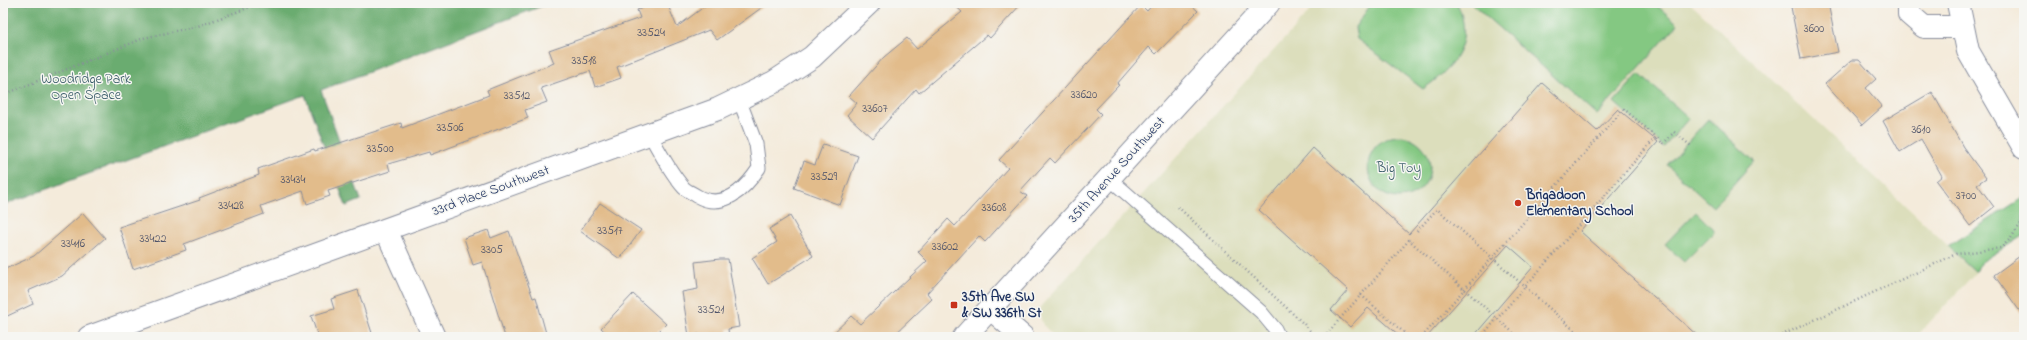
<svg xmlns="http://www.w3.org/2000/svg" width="2027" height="340" font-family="'Indie Flower',sans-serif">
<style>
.built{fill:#dcdebc}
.green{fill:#84c882;stroke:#507c70}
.forest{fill:#6bac70;stroke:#436e67}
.building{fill:#e2bc8b}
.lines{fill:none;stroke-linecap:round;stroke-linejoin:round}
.lane-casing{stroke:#888d9c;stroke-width:15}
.street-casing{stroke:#888d9c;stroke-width:24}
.path{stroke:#888d9c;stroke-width:2.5;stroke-dasharray:1 3;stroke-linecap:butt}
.lane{stroke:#fff;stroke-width:13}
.street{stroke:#fff;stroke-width:22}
.poi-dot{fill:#c8321e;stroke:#f6f6f2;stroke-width:1.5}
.labels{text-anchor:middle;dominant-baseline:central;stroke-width:3;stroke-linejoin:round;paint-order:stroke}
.number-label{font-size:12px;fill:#4d5269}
.park-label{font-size:14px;fill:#3a5d69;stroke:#f6f6f2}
.street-label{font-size:14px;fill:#1b2f5e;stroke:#f6f6f2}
.poi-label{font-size:14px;font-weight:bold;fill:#1b2f5e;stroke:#f6f6f2;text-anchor:start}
</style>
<rect width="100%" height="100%" fill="#f6f6f2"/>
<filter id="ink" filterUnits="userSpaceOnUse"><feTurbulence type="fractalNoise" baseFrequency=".025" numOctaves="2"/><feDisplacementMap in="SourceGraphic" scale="8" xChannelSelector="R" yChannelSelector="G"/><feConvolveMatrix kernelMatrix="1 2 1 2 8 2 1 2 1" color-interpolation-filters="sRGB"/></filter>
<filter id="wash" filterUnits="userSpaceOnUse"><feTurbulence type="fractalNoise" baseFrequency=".012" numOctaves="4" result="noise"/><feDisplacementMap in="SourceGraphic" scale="16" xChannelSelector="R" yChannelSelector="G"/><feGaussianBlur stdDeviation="0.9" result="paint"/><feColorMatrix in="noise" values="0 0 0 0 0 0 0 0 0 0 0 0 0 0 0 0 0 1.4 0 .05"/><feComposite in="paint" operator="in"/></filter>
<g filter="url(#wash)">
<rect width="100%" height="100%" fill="#f4ebdb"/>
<!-- built -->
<path class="built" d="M 1317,3 L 1690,3 L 1976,272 L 1916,337 L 1055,337 L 1043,325 L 1039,313 L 1040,307 Z"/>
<!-- green -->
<g class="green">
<path d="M 1372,3 L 1457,3 C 1475,42 1454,68 1423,89 L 1357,39 L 1355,27 Z"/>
<path d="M 1471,3 L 1654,3 L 1678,24 L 1597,115 Z"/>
<path d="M 1639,74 L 1689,118 L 1664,147 L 1614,102 Z"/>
<path d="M 1708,119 L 1754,161 L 1713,207 L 1667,165 Z"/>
<circle cx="1399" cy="167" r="31"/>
<path d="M 2024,197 L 2024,235 L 1980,263 L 1976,272 L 1948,246 Z"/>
<path d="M 1696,212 L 1715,231 L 1684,262 L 1665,244 Z"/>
</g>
<!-- forest -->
<path class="forest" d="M 3,3 L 550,3 L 321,90 L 361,200 L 346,206 L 305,95 L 3,205 Z"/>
<g id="blocks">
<!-- building -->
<g class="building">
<path d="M 656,3 L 667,3 L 677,27 L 709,3 L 768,3 L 717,40 L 709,30 L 617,67 L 621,78 L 595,87 L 590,71 L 541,88 L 547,102 L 525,110 L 528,118 L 430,155 L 429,152 L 388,164 L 390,171 L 328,191 L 330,196 L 307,204 L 303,191 L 261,206 L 264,214 L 184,244 L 186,250 L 133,269 L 119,227 L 200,200 L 199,198 L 259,175 L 258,169 L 314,149 L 315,151 L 401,123 L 402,128 L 489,95 L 487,90 L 554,63 L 549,50 L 640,18 L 637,10 Z"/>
<path d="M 952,3 L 1022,3 L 990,38 L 987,35 L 919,93 L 916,89 L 872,138 L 847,115 L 857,103 L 849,96 L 884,57 L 907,38 L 917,49 L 962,12 Z"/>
<path d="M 1154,3 L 1189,3 L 1198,11 L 1156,54 L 1149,47 L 1117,84 L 1119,85 L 1096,109 L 1101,114 L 1055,163 L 1050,158 L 1020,191 L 1027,196 L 985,242 L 979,236 L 927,293 L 932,299 L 892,337 L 829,337 L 851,316 L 860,324 L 927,261 L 918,252 L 948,219 L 955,226 L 1008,168 L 999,160 L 1141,5 L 1147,11 Z"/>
<path d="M 1814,3 L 1828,3 L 1838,52 L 1801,59 L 1791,7 Z"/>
<path d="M 1852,60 L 1859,60 L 1876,79 L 1866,88 L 1882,107 L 1862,125 L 1825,84 Z"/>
<path d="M 1542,83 L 1597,131 L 1618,109 L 1658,142 L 1580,231 L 1699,337 L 1473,337 L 1533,267 L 1508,245 L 1427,337 L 1401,337 L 1368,308 L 1350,327 L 1331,310 L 1348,290 L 1259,210 L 1313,148 L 1409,234 Z"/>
<path d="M 1932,92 L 1963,147 L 1986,178 L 1977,184 L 1994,207 L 1970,226 L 1936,181 L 1942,176 L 1921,139 L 1900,152 L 1883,121 Z"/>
<path d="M 823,144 L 858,156 L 840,205 L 794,188 L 804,161 L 815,165 Z"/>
<path d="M 600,203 L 641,230 L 620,259 L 580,231 Z"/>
<path d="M 83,213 L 105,238 L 62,276 L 28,291 L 33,304 L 3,318 L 3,270 L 34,256 Z"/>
<path d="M 790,216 L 813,256 L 768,284 L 752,258 L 777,242 L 769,229 Z"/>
<path d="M 488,230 L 491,238 L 509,231 L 533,298 L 536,297 L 547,337 L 505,337 L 482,262 L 473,265 L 464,238 Z"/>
<path d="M 2024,253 L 2024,317 L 1994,275 Z"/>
<path d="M 720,259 L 728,259 L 739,327 L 728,329 L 729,337 L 700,337 L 699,334 L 689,336 L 682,292 L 698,289 L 695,262 Z"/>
<path d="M 358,290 L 372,333 L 361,337 L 318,337 L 311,316 L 334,309 L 331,299 Z"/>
<path d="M 633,294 L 666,324 L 653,337 L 611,337 L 601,328 Z"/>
</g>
</g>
</g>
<g filter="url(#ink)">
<use href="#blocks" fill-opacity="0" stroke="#888d9c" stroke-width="1"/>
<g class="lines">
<defs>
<g id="lane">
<path d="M 649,133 C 660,152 669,171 684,188 C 687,191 693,193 697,196 C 723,211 745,189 759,168 L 756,144 L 739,99"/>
<path d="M 1109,178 L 1261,312 L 1275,329 L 1279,337"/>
</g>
<g id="street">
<path d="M 1909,3 L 1909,14 L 1924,27 L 1962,27"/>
<path d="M 1958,3 L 1968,51 L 2024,148"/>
<path d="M 386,230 L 434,337"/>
<path d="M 991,309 L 1023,337"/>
<path d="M 89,337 L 718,109 L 774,82 L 812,57 L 869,3"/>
<path d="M 964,337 L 1269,3"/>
</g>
</defs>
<!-- lane casing -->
<use href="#lane" class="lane-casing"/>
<!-- street casing -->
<use href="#street" class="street-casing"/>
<!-- path -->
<g class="path">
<path d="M 3,95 L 144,38 L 198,26 L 261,3"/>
<path d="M 1178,207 L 1304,324 L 1315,337"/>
<path d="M 1417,231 L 1437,209 L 1582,337"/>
<path d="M 1361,295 L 1409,337"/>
<path d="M 1324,337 L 1409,240 L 1518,337"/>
<path d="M 1422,337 L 1624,109 L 1656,137"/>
<path d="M 1481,337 L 1656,137 L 1663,144 L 1674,132 L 1691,146"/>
<path d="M 1778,337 L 1956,254 L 2001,248 L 2011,238 L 2024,219"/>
</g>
<!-- lane -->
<use href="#lane" class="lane"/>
<!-- street -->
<use href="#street" class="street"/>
</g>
</g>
<!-- markers -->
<g class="poi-dot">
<circle cx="1518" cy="203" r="4"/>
<rect x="950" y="301" width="8" height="8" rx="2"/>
</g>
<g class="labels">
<!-- number labels -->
<g class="number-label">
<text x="1814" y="29">3600</text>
<text x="651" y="33">33524</text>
<text x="584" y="61">33518</text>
<text x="1084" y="95">33620</text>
<text x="517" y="96">33512</text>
<text x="875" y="109">33607</text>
<text x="450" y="128">33506</text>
<text x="1921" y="130">3610</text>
<text x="380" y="149">33500</text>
<text x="824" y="177">33529</text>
<text x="293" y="180">33434</text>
<text x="1966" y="196">3700</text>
<text x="231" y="206">33428</text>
<text x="994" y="208">33608</text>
<text x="610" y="231">33517</text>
<text x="153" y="239">33422</text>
<text x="73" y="244">33416</text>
<text x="945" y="247">33602</text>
<text x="492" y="250">3305</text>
<text x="711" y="310">33521</text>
</g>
<!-- park labels -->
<g class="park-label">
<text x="86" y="79">Woodridge Park<tspan x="86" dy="16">Open Space</tspan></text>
<text x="1399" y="168">Big Toy</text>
</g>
<!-- street labels -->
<g class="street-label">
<text transform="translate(1117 170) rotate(-48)">35th Avenue Southwest</text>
<text transform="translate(491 191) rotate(-20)">33rd Place Southwest</text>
</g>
<!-- poi labels -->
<g class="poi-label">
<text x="1526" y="195">Brigadoon<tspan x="1526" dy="16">Elementary School</tspan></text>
<text x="962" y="297">35th Ave SW<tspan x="962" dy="16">&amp; SW 336th St</tspan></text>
</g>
</g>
<!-- margin -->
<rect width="2027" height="340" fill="none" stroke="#f6f6f2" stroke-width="16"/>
</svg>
